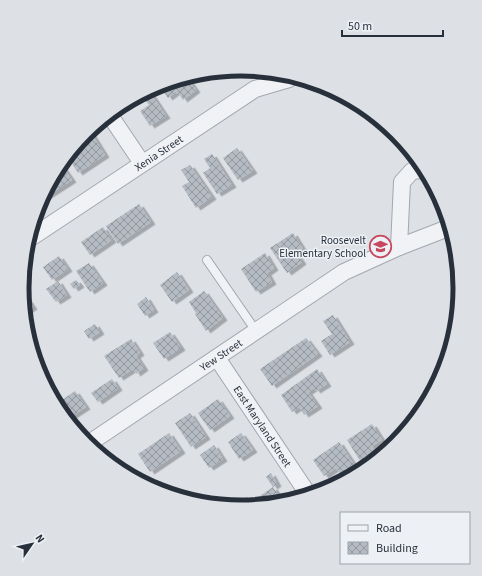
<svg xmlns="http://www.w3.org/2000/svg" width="482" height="576" font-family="'Source Sans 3',sans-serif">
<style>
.building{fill:url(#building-cross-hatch);filter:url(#shadow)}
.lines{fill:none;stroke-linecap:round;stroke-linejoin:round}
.lane-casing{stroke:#a3a8b0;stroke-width:10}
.street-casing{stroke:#a3a8b0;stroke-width:18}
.lane{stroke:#f0f2f5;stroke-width:8}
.street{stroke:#f0f2f5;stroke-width:16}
.labels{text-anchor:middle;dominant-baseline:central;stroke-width:3;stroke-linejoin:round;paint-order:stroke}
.street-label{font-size:11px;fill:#28303c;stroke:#edf0f4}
.poi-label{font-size:11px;fill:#28303c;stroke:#edf0f4;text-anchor:end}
.rim{fill:none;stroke:#28303c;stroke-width:5}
</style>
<defs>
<pattern id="building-cross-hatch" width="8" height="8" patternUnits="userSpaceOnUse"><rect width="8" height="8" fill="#b5bbc3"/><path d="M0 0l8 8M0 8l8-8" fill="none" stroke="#9398a0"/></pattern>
<filter id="shadow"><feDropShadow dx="4.5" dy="2.5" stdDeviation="0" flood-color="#0004"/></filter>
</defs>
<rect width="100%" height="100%" fill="#dde1e6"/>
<!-- building -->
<g class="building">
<path d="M 188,79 L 196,90 L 183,100 L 179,94 L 177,94 L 176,92 L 168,98 L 159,85 Z"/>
<path d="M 150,92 L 166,116 L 150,126 L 140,111 L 149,105 L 143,97 Z"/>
<path d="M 90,131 L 105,155 L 78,173 L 69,159 L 74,151 L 81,147 L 79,144 L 86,133 Z"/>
<path d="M 237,148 L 253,171 L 238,180 L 223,158 Z"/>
<path d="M 212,154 L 232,185 L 217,194 L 203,173 L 210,168 L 204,159 Z"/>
<path d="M 190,165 L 212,197 L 196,208 L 182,186 L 189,182 L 181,170 Z"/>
<path d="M 63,167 L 72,180 L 41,200 Z"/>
<path d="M 139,204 L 151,222 L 118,244 L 106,226 Z"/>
<path d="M 103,227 L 112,240 L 90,255 L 81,242 Z"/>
<path d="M 293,233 L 303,249 L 296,253 L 302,262 L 287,273 L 270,248 Z"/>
<path d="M 265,253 L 274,268 L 267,273 L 272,282 L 256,292 L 241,269 Z"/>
<path d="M 59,256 L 68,269 L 52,280 L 43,267 Z"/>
<path d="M 89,263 L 103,283 L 90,292 L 76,271 Z"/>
<path d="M 177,272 L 189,290 L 172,302 L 160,285 Z"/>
<path d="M 76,280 L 80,285 L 74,289 L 70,284 Z"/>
<path d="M 58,281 L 67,295 L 56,302 L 46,289 Z"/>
<path d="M 204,291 L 223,318 L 206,331 L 195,314 L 196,313 L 189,302 Z"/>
<path d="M 23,292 L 33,307 L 27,311 Z"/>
<path d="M 146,297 L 154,310 L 145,316 L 137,304 Z"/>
<path d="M 333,315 L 350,342 L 330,355 L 321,341 L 332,334 L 323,321 Z"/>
<path d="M 95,324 L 100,332 L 89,339 L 84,331 Z"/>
<path d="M 170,332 L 181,348 L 164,359 L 153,343 Z"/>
<path d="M 306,338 L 318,354 L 272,386 L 260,369 Z"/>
<path d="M 131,339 L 140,353 L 136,356 L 144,368 L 136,374 L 133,369 L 119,378 L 104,356 Z"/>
<path d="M 317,369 L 327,384 L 316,391 L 314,388 L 308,392 L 318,406 L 304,415 L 299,407 L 292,412 L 281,395 Z"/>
<path d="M 112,379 L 118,388 L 98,402 L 91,393 Z"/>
<path d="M 75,391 L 86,407 L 69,418 L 59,402 Z"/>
<path d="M 218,399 L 230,416 L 210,430 L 198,413 Z"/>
<path d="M 190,413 L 206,437 L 191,447 L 175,423 Z"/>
<path d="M 372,424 L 382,440 L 372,446 L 377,454 L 362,464 L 347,440 Z"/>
<path d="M 169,433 L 181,451 L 150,472 L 138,454 Z"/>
<path d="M 241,433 L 253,450 L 239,459 L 228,442 Z"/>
<path d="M 339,442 L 357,469 L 343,478 L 336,468 L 324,476 L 313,460 Z"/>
<path d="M 214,445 L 223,459 L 209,468 L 200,455 Z"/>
<path d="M 271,473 L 277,484 L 273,487 L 266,477 Z"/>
<path d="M 273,487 L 281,499 L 257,504 L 254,500 Z"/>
<path d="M 170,488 L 174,494 L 165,492 Z"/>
<path d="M 247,497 L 252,505 L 241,507 L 234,506 Z"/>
</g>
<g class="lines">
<defs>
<path id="lane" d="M 207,260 L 256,331"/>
<g id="street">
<path d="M 111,117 L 142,163"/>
<path id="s1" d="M 32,237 L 255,89 L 289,79"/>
<path d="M 399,247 L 402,182 L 412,171 L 421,170"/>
<path id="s2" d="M 217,358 L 308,494"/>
<path id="s3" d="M 88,444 L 344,272 L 399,247 L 448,228"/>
</g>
</defs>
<!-- lane casing -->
<use href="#lane" class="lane-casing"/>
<!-- street casing -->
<use href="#street" class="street-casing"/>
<!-- lane -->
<use href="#lane" class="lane"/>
<!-- street -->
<use href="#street" class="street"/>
</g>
<!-- icons -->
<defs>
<symbol id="school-ring" viewBox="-11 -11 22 22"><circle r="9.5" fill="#edf0f4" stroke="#c7475e" stroke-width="1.5"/><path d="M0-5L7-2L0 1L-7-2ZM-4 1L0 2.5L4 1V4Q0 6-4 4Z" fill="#c7475e"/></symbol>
</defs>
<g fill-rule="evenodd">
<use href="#school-ring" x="368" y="234" width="25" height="25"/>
</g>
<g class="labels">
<!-- street labels -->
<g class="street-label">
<text stroke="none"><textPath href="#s1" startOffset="152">Xenia Street</textPath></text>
<text stroke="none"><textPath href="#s3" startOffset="160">Yew Street</textPath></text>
<text stroke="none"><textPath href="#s2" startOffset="82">East Maryland Street</textPath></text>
</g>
<!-- poi labels -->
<g class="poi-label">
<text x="366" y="240">Roosevelt<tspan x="366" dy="13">Elementary School</tspan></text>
</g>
</g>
<!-- crop -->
<path d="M0 0H482V576H0ZM29 288a212 212 0 1 1 424 0a212 212 0 1 1-424 0Z" fill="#dde1e5" fill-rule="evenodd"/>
<path class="rim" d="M29 288a212 212 0 1 1 424 0a212 212 0 1 1-424 0Z"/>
<!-- legend -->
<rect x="340" y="512" width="130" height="52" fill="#edf0f4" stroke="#9ea3aa"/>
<rect x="348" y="525" width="20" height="6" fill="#f0f2f5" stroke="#9ea3aa"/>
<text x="376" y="532" font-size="12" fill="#28303c">Road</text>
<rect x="348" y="542" width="20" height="12" fill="url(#building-cross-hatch)" stroke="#9ea3aa"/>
<text x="376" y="552" font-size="12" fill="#28303c">Building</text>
<!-- north arrow -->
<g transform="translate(32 544) rotate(56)" stroke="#edf0f4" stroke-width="3" paint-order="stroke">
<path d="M0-3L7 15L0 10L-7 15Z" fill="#28303c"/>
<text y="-6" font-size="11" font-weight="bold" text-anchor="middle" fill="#28303c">N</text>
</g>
<!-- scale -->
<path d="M342 30v6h101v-6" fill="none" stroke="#28303c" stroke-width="2"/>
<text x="348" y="30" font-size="12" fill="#28303c" stroke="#edf0f4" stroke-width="3" paint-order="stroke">50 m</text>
</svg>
